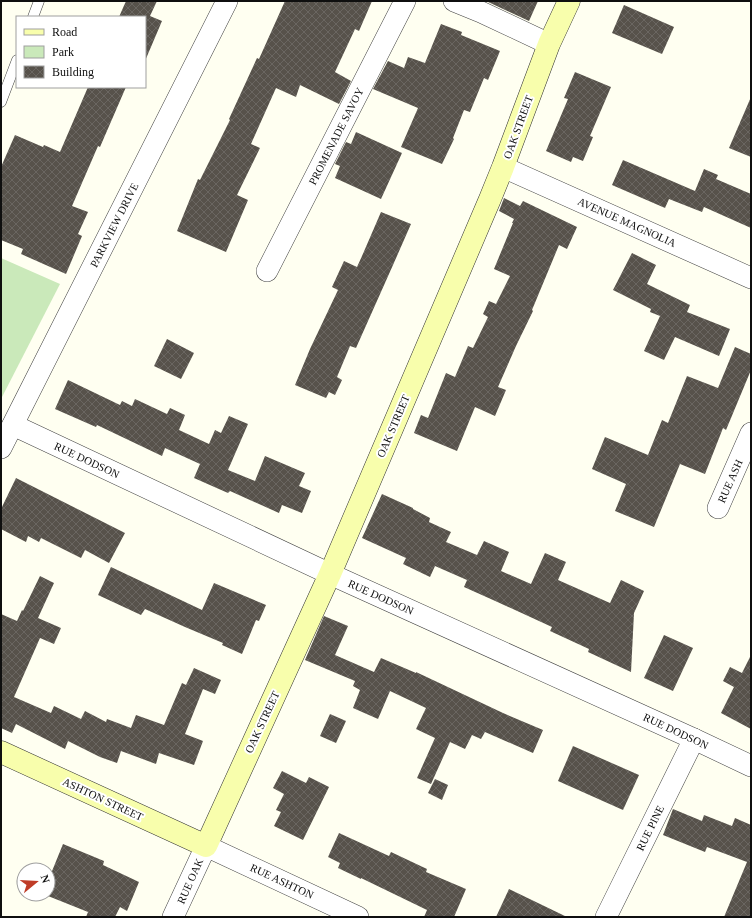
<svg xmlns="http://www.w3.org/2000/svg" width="752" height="918" font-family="'Times New Roman',serif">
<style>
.park{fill:#cae9ba}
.building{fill:url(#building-cross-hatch)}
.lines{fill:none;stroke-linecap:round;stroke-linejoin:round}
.lane-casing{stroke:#424242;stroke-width:11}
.street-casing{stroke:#424242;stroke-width:22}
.secondary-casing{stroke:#313131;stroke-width:23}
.lane{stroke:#fff;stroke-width:10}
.street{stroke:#fff;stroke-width:21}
.secondary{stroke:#f8feac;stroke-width:22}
.labels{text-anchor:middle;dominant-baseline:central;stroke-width:4;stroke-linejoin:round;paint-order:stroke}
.street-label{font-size:11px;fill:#0f0f0f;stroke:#fff}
</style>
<defs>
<pattern id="building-cross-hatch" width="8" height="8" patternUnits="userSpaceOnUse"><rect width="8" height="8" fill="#57524b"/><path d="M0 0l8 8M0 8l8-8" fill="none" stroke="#6a6661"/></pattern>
</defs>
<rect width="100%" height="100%" fill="#fffff1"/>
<!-- park -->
<path class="park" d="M 1,258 L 60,284 L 1,399 Z"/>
<!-- building -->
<g class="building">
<path d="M 126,1 L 157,1 L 150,16 L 162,21 L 145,61 L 145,17 L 119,17 Z"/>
<path d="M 285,1 L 372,1 L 359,31 L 355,29 L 335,72 L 351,81 L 339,104 L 300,85 L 296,97 L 276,88 L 251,144 L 260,148 L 237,195 L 248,200 L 226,252 L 177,231 L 198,179 L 200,180 L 230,120 L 229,119 L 257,58 L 259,59 Z"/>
<path d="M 486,1 L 538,1 L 529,21 Z"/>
<path d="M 624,5 L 674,27 L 662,54 L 612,33 Z"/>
<path d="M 441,24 L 462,32 L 461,35 L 500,51 L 488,80 L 484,78 L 470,112 L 464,110 L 453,138 L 454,139 L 442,164 L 401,147 L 418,108 L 373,89 L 388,61 L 404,68 L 408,57 L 425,63 Z"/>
<path d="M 575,72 L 611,87 L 590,136 L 593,137 L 583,161 L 573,157 L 571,162 L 546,151 L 568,99 L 564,98 Z"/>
<path d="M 88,87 L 126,87 L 100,147 L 98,146 L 72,206 L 88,212 L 78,234 L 82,236 L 66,274 L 21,254 L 23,249 L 1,240 L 1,167 L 15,135 L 43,147 L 44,145 L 60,152 Z"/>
<path d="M 751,97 L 751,157 L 729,148 Z"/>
<path d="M 356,132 L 402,153 L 381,199 L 335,178 L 340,166 L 335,164 L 346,142 L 351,144 Z"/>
<path d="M 623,160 L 695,191 L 704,169 L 718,175 L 716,179 L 751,194 L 751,228 L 704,207 L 702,212 L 669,199 L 665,208 L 612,185 Z"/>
<path d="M 504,198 L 520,206 L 523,201 L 577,227 L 567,249 L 559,245 L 532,310 L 533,311 L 516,346 L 498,387 L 506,390 L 495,416 L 475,407 L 457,451 L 414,433 L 421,415 L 428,418 L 446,373 L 455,377 L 468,346 L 473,348 L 488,317 L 483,314 L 489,301 L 496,304 L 510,276 L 494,269 L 513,223 L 512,223 L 514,219 L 499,211 Z"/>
<path d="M 381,212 L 411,224 L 393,265 L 356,348 L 350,346 L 337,377 L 342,380 L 335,395 L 329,392 L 326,398 L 295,385 L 310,349 L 338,290 L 332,287 L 344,261 L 357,267 L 362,256 Z"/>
<path d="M 632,253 L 656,265 L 647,284 L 690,305 L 687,312 L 730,329 L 719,356 L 675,337 L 664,360 L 644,351 L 660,316 L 650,312 L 651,309 L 613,290 Z"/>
<path d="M 167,339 L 194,353 L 181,379 L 154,366 Z"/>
<path d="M 735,347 L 751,354 L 751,370 L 726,430 L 723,428 L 705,474 L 680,464 L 654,527 L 615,511 L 626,484 L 592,469 L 605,437 L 648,455 L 662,420 L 668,423 L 687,376 L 718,388 Z"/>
<path d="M 68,380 L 120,405 L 122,401 L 132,406 L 135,399 L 167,414 L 170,408 L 185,415 L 179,430 L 209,444 L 215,430 L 221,433 L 229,416 L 248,424 L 228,470 L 255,481 L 265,456 L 305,473 L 299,486 L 311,491 L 302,513 L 282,505 L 279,513 L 230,491 L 228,493 L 194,478 L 200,464 L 165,448 L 162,456 L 97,425 L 96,427 L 55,409 Z"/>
<path d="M 16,478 L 125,533 L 109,563 L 85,550 L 81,558 L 41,538 L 39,542 L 28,536 L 26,542 L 1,529 L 1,509 Z"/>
<path d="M 382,494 L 413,508 L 413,509 L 430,518 L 429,522 L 451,532 L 446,542 L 477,555 L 484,541 L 509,552 L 501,571 L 531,584 L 545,553 L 566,562 L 558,580 L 610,603 L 621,580 L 644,591 L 634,613 L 631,672 L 588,652 L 589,649 L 550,631 L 552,627 L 493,600 L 464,587 L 467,580 L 435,566 L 430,577 L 403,564 L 406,558 L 362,538 Z"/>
<path d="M 111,567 L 202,610 L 214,583 L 266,605 L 259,621 L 256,620 L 242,654 L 222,645 L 223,643 L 185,627 L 145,609 L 141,615 L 98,595 Z"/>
<path d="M 40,576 L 54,583 L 38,618 L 61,628 L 54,644 L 40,638 L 14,697 L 51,713 L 54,706 L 81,719 L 85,711 L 106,722 L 107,719 L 131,728 L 136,715 L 164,725 L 182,683 L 186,685 L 194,668 L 221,680 L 215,694 L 203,689 L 185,734 L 203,741 L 194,765 L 159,753 L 156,764 L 121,751 L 117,763 L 100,757 L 68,741 L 65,749 L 16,724 L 12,733 L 1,728 L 1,614 L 17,621 L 22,610 L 23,611 Z"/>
<path d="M 324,616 L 348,626 L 335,655 L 374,672 L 381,658 L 416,673 L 416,672 L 503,713 L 543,730 L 533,753 L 485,732 L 481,739 L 472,735 L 465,749 L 450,742 L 431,784 L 417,778 L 435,738 L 416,729 L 426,708 L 390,691 L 378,719 L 353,708 L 360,690 L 353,686 L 355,681 L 305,660 Z"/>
<path d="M 664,635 L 693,648 L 673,691 L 644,678 Z"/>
<path d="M 751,655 L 751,729 L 721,713 L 734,687 L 723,681 L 730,667 L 742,673 Z"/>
<path d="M 330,714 L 346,721 L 336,743 L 320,736 Z"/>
<path d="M 573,746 L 639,775 L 623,810 L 558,781 Z"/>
<path d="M 282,771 L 306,783 L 309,777 L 329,787 L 303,840 L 274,826 L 281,812 L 276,810 L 284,794 L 273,788 Z"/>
<path d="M 435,779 L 448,785 L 442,800 L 428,793 Z"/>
<path d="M 673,809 L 702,821 L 704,815 L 732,826 L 735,818 L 751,825 L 751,917 L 724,917 L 747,862 L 707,847 L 705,852 L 663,835 Z"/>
<path d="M 339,833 L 389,856 L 391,852 L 427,869 L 426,872 L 466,889 L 454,917 L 424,917 L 427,910 L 361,878 L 361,879 L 338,868 L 340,863 L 328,857 Z"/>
<path d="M 63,844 L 104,861 L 103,865 L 139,882 L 127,911 L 120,907 L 115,917 L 86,917 L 88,912 L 48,896 L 48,881 Z"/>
<path d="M 509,889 L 567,917 L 496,917 Z"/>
</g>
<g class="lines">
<defs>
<g id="lane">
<path d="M 33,17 L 39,1"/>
<path d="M 1,102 L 17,60"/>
</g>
<g id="street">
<path d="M 454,1 L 481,12 L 549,44"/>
<path d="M 503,167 L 751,278"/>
<path d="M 267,271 L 405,1"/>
<path d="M 13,425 L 330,574 L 694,739 L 751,766"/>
<path d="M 1,448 L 227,1"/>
<path d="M 718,508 L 751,433"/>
<path d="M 173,917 L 206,846 L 358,917"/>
<path d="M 606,917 L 694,739"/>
</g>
<path id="secondary" d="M 1,752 L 206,846 L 330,574 L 490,199 L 503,167 L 549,44 L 569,1"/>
</defs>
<!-- lane casing -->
<use href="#lane" class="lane-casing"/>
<!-- street casing -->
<use href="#street" class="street-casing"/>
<!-- secondary casing -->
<use href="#secondary" class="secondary-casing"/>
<!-- lane -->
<use href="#lane" class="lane"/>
<!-- street -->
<use href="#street" class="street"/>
<!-- secondary -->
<use href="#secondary" class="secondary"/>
</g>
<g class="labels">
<!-- street labels -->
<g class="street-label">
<text transform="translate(518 127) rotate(-70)">OAK STREET</text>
<text transform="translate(336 136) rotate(-63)">PROMENADE SAVOY</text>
<text transform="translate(627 222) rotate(24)">AVENUE MAGNOLIA</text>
<text transform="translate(114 225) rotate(-63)">PARKVIEW DRIVE</text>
<text transform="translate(393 426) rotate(-67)">OAK STREET</text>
<text transform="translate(87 460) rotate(25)">RUE DODSON</text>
<text transform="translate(730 481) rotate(-66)">RUE ASH</text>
<text transform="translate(381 597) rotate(24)">RUE DODSON</text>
<text transform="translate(262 722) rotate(-65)">OAK STREET</text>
<text transform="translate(676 731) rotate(25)">RUE DODSON</text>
<text transform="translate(103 799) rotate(25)">ASHTON STREET</text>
<text transform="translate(650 828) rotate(-64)">RUE PINE</text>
<text transform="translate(190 881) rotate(-66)">RUE OAK</text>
<text transform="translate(282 881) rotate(25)">RUE ASHTON</text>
</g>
</g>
<!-- border -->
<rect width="752" height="918" fill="none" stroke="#0f0f0f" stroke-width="4"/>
<!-- legend -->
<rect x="16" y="16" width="130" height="72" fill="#ffffff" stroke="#9f9f9f"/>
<rect x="24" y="29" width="20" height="6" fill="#f8feac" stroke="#9f9f9f"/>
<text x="52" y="36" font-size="12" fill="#0f0f0f">Road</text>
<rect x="24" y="46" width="20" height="12" fill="#cae9ba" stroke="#9f9f9f"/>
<text x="52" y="56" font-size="12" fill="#0f0f0f">Park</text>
<rect x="24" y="66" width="20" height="12" fill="url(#building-cross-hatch)" stroke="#9f9f9f"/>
<text x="52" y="76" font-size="12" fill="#0f0f0f">Building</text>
<!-- north arrow -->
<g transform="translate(36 882) rotate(72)"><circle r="19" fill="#ffffff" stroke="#9f9f9f"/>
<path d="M0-3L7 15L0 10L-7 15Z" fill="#bf3c27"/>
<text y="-6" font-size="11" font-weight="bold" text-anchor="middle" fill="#0f0f0f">N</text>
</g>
</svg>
